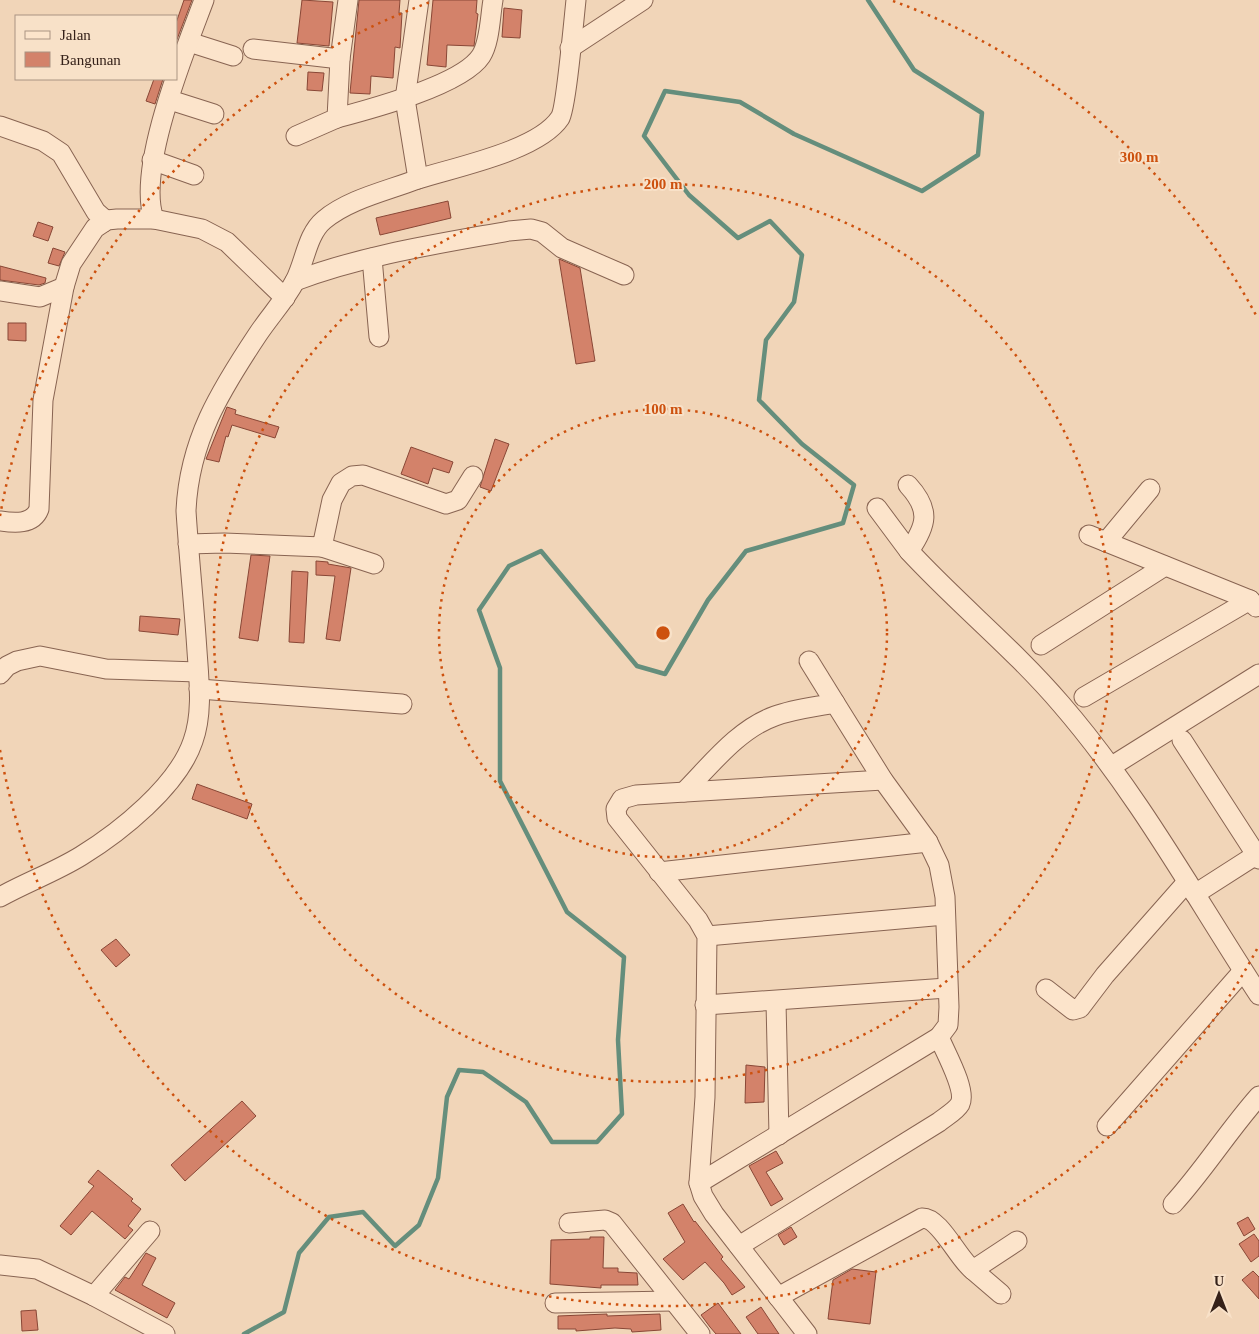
<svg xmlns="http://www.w3.org/2000/svg" width="1259" height="1334" font-family="'Times New Roman',serif">
<style>
.lines{fill:none;stroke-linecap:round;stroke-linejoin:round}
.stream{stroke:#658e7c;stroke-width:4.5}
.building{fill:#d3826a;stroke:#894736}
.minor-casing{stroke:#886452;stroke-width:21}
.minor{stroke:#fce4cb;stroke-width:19}
.ring{fill:none;stroke:#cd510e;stroke-width:2.5;stroke-dasharray:2.5 5}
.centre{fill:#cd510e;stroke:#f8e1c8;stroke-width:2.5}
.ring-label{font-size:15px;text-anchor:middle;font-weight:bold;fill:#cd510e;stroke:#f8e1c8;stroke-width:4;stroke-linejoin:round;paint-order:stroke}
</style>
<rect width="100%" height="100%" fill="#f1d5b8"/>
<g class="lines">
<!-- stream -->
<path class="stream" d="M 244,1334 L 284,1312 L 299,1253 L 329,1217 L 363,1212 L 395,1246 L 419,1225 L 438,1178 L 447,1097 L 459,1070 L 483,1072 L 526,1102 L 552,1142 L 597,1142 L 622,1114 L 618,1040 L 624,957 L 567,912 L 500,781 L 500,668 L 479,610 L 509,566 L 541,551 L 637,666 L 665,674 L 708,600 L 746,551 L 843,523 L 854,485 L 802,444 L 759,400 L 766,340 L 794,302 L 802,255 L 770,221 L 738,238 L 689,195 L 644,136 L 665,91 L 740,102 L 794,134 L 922,191 L 978,155 L 982,113 L 914,70 L 868,0"/>
</g>
<!-- building -->
<g class="building">
<path d="M 184,0 L 192,0 L 176,42 L 176,23 Z"/>
<path d="M 302,0 L 333,2 L 329,46 L 297,43 Z"/>
<path d="M 359,0 L 400,0 L 399,13 L 402,13 L 400,48 L 395,47 L 393,78 L 371,76 L 370,94 L 350,93 Z"/>
<path d="M 433,0 L 477,0 L 476,13 L 478,14 L 474,46 L 447,45 L 446,67 L 427,65 Z"/>
<path d="M 504,8 L 522,10 L 520,38 L 502,37 Z"/>
<path d="M 308,72 L 324,73 L 322,91 L 307,90 Z"/>
<path d="M 154,79 L 163,79 L 155,104 L 146,101 Z"/>
<path d="M 448,201 L 451,218 L 380,235 L 376,218 Z"/>
<path d="M 38,222 L 53,227 L 48,241 L 33,236 Z"/>
<path d="M 53,248 L 65,252 L 59,266 L 48,263 Z"/>
<path d="M 559,259 L 580,268 L 595,361 L 576,364 Z"/>
<path d="M 0,266 L 46,278 L 45,283 L 39,285 L 0,280 Z"/>
<path d="M 8,323 L 26,323 L 26,341 L 8,340 Z"/>
<path d="M 227,407 L 236,410 L 235,414 L 279,427 L 275,438 L 232,425 L 228,437 L 226,436 L 219,462 L 206,459 Z"/>
<path d="M 495,439 L 509,444 L 491,491 L 480,487 Z"/>
<path d="M 411,447 L 453,462 L 449,473 L 433,468 L 428,484 L 401,474 Z"/>
<path d="M 251,555 L 270,556 L 258,641 L 239,638 Z"/>
<path d="M 316,561 L 328,562 L 328,564 L 351,568 L 340,641 L 326,639 L 335,576 L 316,575 Z"/>
<path d="M 292,571 L 308,572 L 304,643 L 289,642 Z"/>
<path d="M 140,616 L 180,619 L 178,635 L 139,631 Z"/>
<path d="M 197,784 L 252,804 L 247,819 L 192,799 Z"/>
<path d="M 116,939 L 130,955 L 116,967 L 101,950 Z"/>
<path d="M 746,1065 L 765,1067 L 764,1102 L 745,1103 Z"/>
<path d="M 242,1101 L 256,1116 L 185,1181 L 171,1165 Z"/>
<path d="M 776,1151 L 783,1163 L 766,1172 L 783,1199 L 771,1206 L 749,1166 Z"/>
<path d="M 98,1170 L 133,1199 L 131,1201 L 141,1209 L 128,1226 L 133,1230 L 125,1239 L 92,1211 L 71,1235 L 60,1226 L 94,1186 L 88,1182 Z"/>
<path d="M 683,1204 L 694,1222 L 695,1221 L 723,1257 L 721,1259 L 745,1287 L 732,1295 L 724,1283 L 705,1262 L 683,1280 L 663,1259 L 685,1242 L 668,1213 Z"/>
<path d="M 1248,1217 L 1255,1229 L 1244,1236 L 1237,1223 Z"/>
<path d="M 791,1227 L 797,1237 L 784,1245 L 778,1235 Z"/>
<path d="M 1254,1234 L 1259,1241 L 1259,1256 L 1251,1262 L 1239,1244 Z"/>
<path d="M 590,1237 L 604,1237 L 603,1268 L 618,1268 L 618,1272 L 637,1273 L 638,1285 L 601,1285 L 601,1288 L 550,1284 L 551,1240 L 590,1239 Z"/>
<path d="M 146,1253 L 156,1258 L 142,1285 L 175,1303 L 167,1318 L 115,1290 L 125,1277 L 129,1279 Z"/>
<path d="M 852,1269 L 876,1272 L 870,1324 L 828,1319 L 833,1280 Z"/>
<path d="M 1253,1271 L 1259,1277 L 1259,1299 L 1242,1280 Z"/>
<path d="M 718,1303 L 741,1334 L 716,1334 L 710,1327 L 701,1315 Z"/>
<path d="M 761,1307 L 779,1334 L 758,1334 L 746,1317 Z"/>
<path d="M 36,1310 L 38,1330 L 22,1331 L 21,1311 Z"/>
<path d="M 607,1314 L 607,1316 L 660,1314 L 661,1330 L 632,1332 L 631,1329 L 615,1328 L 576,1331 L 576,1329 L 558,1329 L 558,1316 Z"/>
</g>
<g class="lines">
<defs>
<g id="minor">
<path d="M 189,42 L 233,56"/>
<path d="M 570,48 L 643,0"/>
<path d="M 253,49 L 340,59"/>
<path d="M 170,100 L 214,114"/>
<path d="M 337,118 C 371,109 462,85 481,56 C 490,42 490,17 493,0"/>
<path d="M 0,126 L 43,141 L 61,153 L 96,212 L 104,219 L 104,222"/>
<path d="M 296,136 L 337,118 L 340,59 L 348,0"/>
<path d="M 152,160 L 194,175"/>
<path d="M 418,179 C 455,167 538,151 560,118 C 566,109 574,18 576,0"/>
<path d="M 154,219 C 136,169 185,51 204,0"/>
<path d="M 372,258 L 379,337"/>
<path d="M 295,281 C 364,255 437,244 509,231 L 531,229 L 542,232 L 562,248 L 624,275"/>
<path d="M 0,291 L 40,297 L 64,287"/>
<path d="M 908,485 C 931,510 927,525 909,551 C 958,604 1014,649 1061,704 C 1138,793 1195,897 1259,995"/>
<path d="M 877,508 L 909,551"/>
<path d="M 0,521 C 14,523 33,525 39,509 L 43,400 L 64,287 L 71,264 L 95,228 L 107,220 L 117,219 L 154,219 L 202,229 L 227,242 L 285,298"/>
<path d="M 1089,535 L 1250,600 L 1256,607"/>
<path d="M 1106,542 L 1150,489"/>
<path d="M 188,544 L 224,543 L 322,547 L 332,500 L 341,483 L 352,476 L 363,475 L 446,504 L 458,500 L 473,476"/>
<path d="M 322,547 L 374,564"/>
<path d="M 1041,645 L 1165,566"/>
<path d="M 809,661 L 835,703"/>
<path d="M 0,674 L 7,666 L 17,661 L 40,656 L 106,669 L 198,672"/>
<path d="M 199,689 L 402,704"/>
<path d="M 1084,697 L 1250,600"/>
<path d="M 1182,740 L 1259,859"/>
<path d="M 1112,766 L 1259,674"/>
<path d="M 684,792 C 710,766 738,729 775,716 C 794,709 815,707 835,703 L 883,780 L 928,842 L 939,865 L 945,897 L 949,1007 L 948,1025 L 939,1037"/>
<path d="M 659,872 L 928,842"/>
<path d="M 1195,894 L 1259,853"/>
<path d="M 0,897 C 27,882 55,872 81,856 C 120,832 178,786 193,741 C 203,713 199,680 197,651 C 194,604 189,558 186,511 C 189,441 220,391 258,334 C 270,316 285,300 295,281 C 305,262 307,234 324,220 C 349,199 387,191 418,179 L 405,99 L 419,0"/>
<path d="M 707,936 L 945,915"/>
<path d="M 1046,989 L 1073,1010 L 1080,1008 L 1105,975 L 1187,882"/>
<path d="M 776,1002 L 779,1135"/>
<path d="M 705,1005 L 947,988"/>
<path d="M 1107,1126 L 1243,971"/>
<path d="M 699,1183 L 939,1037 C 945,1052 967,1090 960,1104 C 956,1111 945,1117 939,1122 L 739,1246"/>
<path d="M 1173,1204 C 1204,1170 1228,1131 1259,1096"/>
<path d="M 569,1223 L 605,1220 L 612,1223 L 700,1334"/>
<path d="M 0,1265 L 37,1269 L 94,1296 L 150,1231"/>
<path d="M 973,1270 L 1001,1294"/>
<path d="M 94,1296 L 165,1334"/>
<path d="M 778,1297 L 922,1218 C 940,1217 958,1259 973,1270 L 1017,1241"/>
<path d="M 555,1303 L 673,1301"/>
<path d="M 807,1334 L 714,1214 L 703,1196 L 699,1183 L 705,1097 L 707,936 L 698,920 L 617,818 L 616,809 L 622,799 L 636,795 L 883,780"/>
</g>
</defs>
<!-- minor casing -->
<use href="#minor" class="minor-casing"/>
<!-- minor -->
<use href="#minor" class="minor"/>
</g>
<!-- distance rings -->
<g class="ring">
<circle cx="663" cy="633" r="224"/>
<circle cx="663" cy="633" r="449"/>
<path d="M1257 949A673 673 0 0 1 0 750M0 516A673 673 0 0 1 433 1M893 1A673 673 0 0 1 1257 317"/>
</g>
<circle cx="663" cy="633" r="8" class="centre"/>
<g class="ring-label">
<text x="1139" y="162">300 m</text>
<text x="663" y="189">200 m</text>
<text x="663" y="414">100 m</text>
</g>
<!-- legend -->
<rect x="15" y="15" width="162" height="65" fill="#f8e1c8" stroke="#aa9482"/>
<rect x="25" y="31" width="25" height="8" fill="#fce4cb" stroke="#aa9482"/>
<text x="60" y="40" font-size="15" fill="#352119">Jalan</text>
<rect x="25" y="52" width="25" height="15" fill="#d3826a" stroke="#aa9482"/>
<text x="60" y="65" font-size="15" fill="#352119">Bangunan</text>
<!-- north arrow -->
<g transform="translate(1219 1294)" stroke="#f8e1c8" stroke-width="4" paint-order="stroke">
<path d="M0-4L9 19L0 12L-9 19Z" fill="#352119"/>
<text y="-8" font-size="14" font-weight="bold" text-anchor="middle" fill="#352119">U</text>
</g>
</svg>
